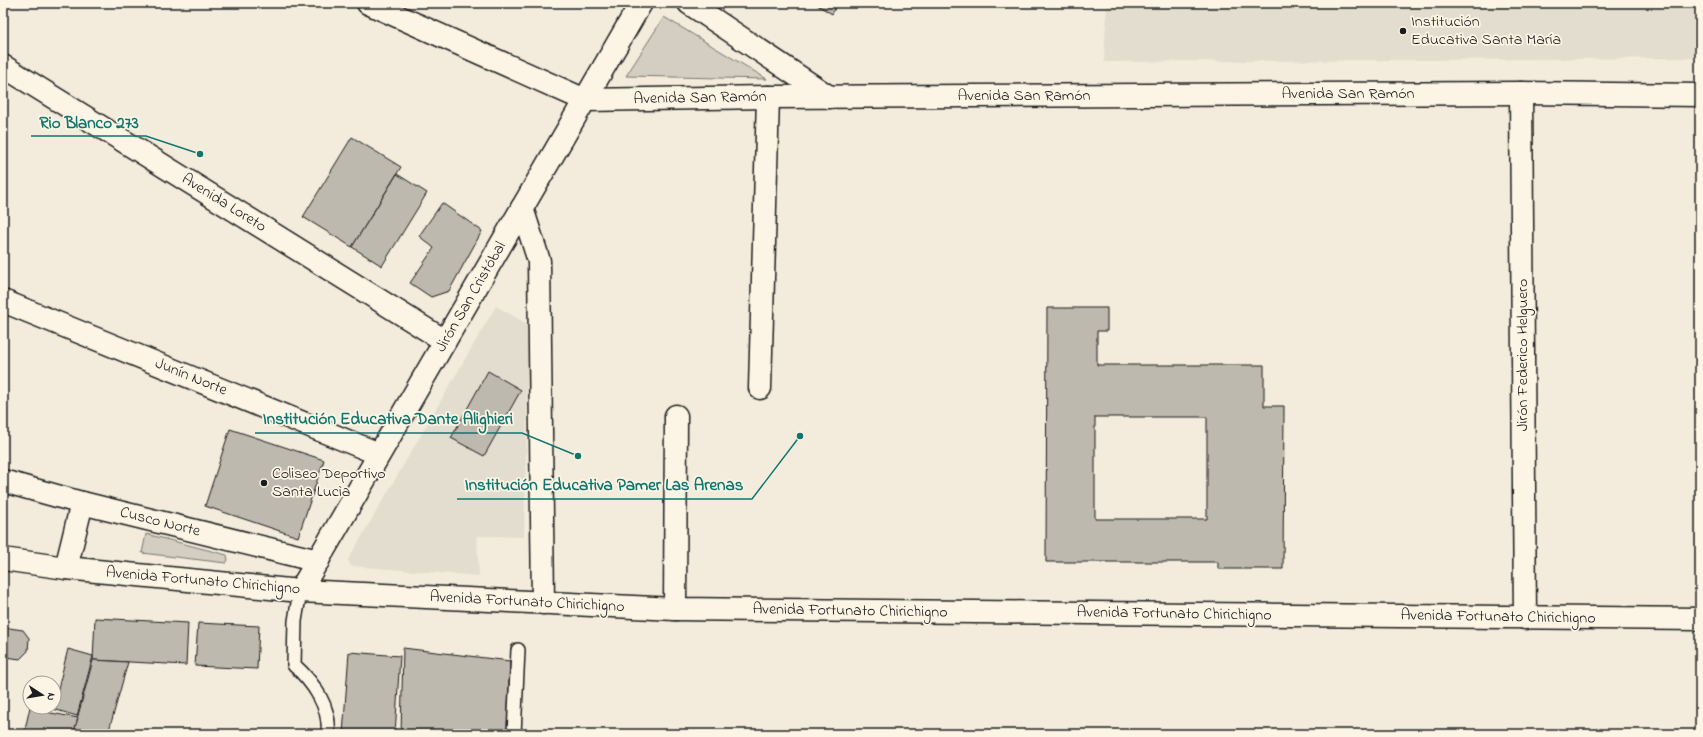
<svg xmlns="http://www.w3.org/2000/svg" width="1703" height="737" font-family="'Indie Flower',sans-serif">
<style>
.built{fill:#e3ddcf}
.green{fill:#d3cec1;stroke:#78756e}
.building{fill:#beb9ae;stroke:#1c1c1c;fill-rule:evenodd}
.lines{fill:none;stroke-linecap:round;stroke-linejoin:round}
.lane-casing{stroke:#1c1c1c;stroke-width:16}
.street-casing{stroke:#1c1c1c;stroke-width:25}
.secondary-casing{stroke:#1c1c1c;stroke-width:25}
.lane{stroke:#fcf5e5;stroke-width:13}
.street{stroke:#fcf5e5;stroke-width:22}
.secondary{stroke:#fcf5e5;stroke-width:22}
.poi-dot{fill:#1c1c1c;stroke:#fcf5e5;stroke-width:1.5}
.labels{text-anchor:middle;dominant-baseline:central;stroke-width:3.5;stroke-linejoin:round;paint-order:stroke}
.poi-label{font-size:16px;fill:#1c1c1c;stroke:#fcf5e5;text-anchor:start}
.street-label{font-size:16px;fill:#1c1c1c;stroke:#fcf5e5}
.leader{fill:none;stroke:#0f766e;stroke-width:1.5}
.callout-dot{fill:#0f766e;stroke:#fcf5e5;stroke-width:1.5}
.callout-label{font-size:17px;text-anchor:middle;font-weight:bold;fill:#0f766e;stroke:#fcf5e5;stroke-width:3.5;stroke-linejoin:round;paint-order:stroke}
</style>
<rect width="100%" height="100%" fill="#f3ecdd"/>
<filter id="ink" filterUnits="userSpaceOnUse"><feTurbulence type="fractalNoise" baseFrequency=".025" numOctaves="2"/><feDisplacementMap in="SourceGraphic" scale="8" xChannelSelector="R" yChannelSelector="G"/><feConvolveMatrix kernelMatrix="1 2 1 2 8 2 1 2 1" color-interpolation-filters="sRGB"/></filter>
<g filter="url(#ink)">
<!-- built -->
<g class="built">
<path d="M 1107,3 L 1700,3 L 1700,58 L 1104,62 Z"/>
<path d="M 496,306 L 529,325 L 524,537 L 477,536 L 479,576 L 351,566 L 348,560 Z"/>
</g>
<!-- green -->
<g class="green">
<path d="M 664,17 L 767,79 L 626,76 Z"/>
<path d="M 146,534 L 227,555 L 228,560 L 226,563 L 142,553 Z"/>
</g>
<!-- building -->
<g class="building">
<path d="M 814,3 L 838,3 L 832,14 Z"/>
<path d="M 352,137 L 401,167 L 352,247 L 303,217 Z"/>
<path d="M 397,174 L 427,193 L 382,266 L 352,247 Z"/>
<path d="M 442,203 L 482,231 L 449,291 L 431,297 L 410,283 L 434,248 L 419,236 Z"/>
<path d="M 1047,308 L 1107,308 L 1107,331 L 1097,331 L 1097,365 L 1264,365 L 1264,406 L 1284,406 L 1283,569 L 1218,569 L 1218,562 L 1046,562 ZM 1095,417 L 1207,417 L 1207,519 L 1095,519 Z"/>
<path d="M 488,371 L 521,390 L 484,456 L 451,438 Z"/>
<path d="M 230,429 L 324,460 L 298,537 L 205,506 Z"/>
<path d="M 95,618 L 188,623 L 186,665 L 93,660 Z"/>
<path d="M 198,623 L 259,626 L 257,669 L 195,666 Z"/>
<path d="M 9,628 L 23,630 L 29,638 L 28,651 L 20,659 L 6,657 L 3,653 L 3,633 Z"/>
<path d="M 403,648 L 510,661 L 507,734 L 401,734 Z"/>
<path d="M 68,649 L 93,656 L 77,716 L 53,709 Z"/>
<path d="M 349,652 L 400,656 L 395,734 L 343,734 Z"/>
<path d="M 93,660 L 128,662 L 108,734 L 73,734 Z"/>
<path d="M 30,707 L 47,707 L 46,712 L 78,718 L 73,734 L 24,734 Z"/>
</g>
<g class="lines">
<defs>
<g id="lane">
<path d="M 300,591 L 295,621 L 294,665 C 313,682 331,707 328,734"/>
<path d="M 514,734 L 518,650"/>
</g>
<g id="street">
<path d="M 368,3 L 585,100 L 768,97 L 1521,93 L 1700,95"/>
<path d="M 689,3 L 829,97"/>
<path d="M 3,66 L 445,341"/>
<path d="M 1521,93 L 1525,618"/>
<path d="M 522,208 L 539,261 L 543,603"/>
<path d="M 3,301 L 379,454"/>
<path d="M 760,388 L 768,97"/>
<path d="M 3,481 L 82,503 L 318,561"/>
<path d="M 66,568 L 82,503"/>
<path d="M 300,591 L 641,3"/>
<path d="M 675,609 L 676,416"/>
</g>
<path id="secondary" d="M 3,559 L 66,568 L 300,591 L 675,609 L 1700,619"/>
</defs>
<!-- lane casing -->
<use href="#lane" class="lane-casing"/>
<!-- street casing -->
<use href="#street" class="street-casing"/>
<!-- secondary casing -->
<use href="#secondary" class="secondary-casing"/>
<!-- lane -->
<use href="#lane" class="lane"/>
<!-- street -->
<use href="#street" class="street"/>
<!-- secondary -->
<use href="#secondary" class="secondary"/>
</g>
</g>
<!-- markers -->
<g class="poi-dot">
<circle cx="1403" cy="31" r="4"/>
<circle cx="264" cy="483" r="4"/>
</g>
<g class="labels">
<!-- poi labels -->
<g class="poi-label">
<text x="1411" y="22">Institución<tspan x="1411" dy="18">Educativa Santa María</tspan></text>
<text x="272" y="474">Coliseo Deportivo<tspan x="272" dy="18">Santa Lucìa</tspan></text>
</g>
<!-- street labels -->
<g class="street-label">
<text x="1348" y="94">Avenida San Ramón</text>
<text x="1024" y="96">Avenida San Ramón</text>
<text transform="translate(700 98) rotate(-1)">Avenida San Ramón</text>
<text transform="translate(224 203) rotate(32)">Avenida Loreto</text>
<text transform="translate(471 297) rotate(-60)">Jirón San Cristóbal</text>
<text transform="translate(1523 355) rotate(-90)">Jirón Federico Helguero</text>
<text transform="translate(191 377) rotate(22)">Junín Norte</text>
<text transform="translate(160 522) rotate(14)">Cusco Norte</text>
<text transform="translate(203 581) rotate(5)">Avenida Fortunato Chirichigno</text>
<text transform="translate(527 602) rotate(3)">Avenida Fortunato Chirichigno</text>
<text transform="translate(850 611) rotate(1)">Avenida Fortunato Chirichigno</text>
<text transform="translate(1174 614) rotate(1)">Avenida Fortunato Chirichigno</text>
<text transform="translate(1498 617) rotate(1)">Avenida Fortunato Chirichigno</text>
</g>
</g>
<!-- callouts -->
<path class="leader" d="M200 154L146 136H31M578 456L522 433H255M800 436L752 499H457"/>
<g class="callout-dot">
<circle cx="200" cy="154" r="4"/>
<circle cx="578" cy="456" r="4"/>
<circle cx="800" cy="436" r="4"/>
</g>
<g class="callout-label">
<text x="89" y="128">Rio Blanco 273</text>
<text x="388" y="424">Institución Educativa Dante Alighieri</text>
<text x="604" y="490">Institución Educativa Pamer Las Arenas</text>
</g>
<!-- margin -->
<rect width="1703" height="737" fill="none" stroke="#fcf5e5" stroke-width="16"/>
<rect x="8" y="8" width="1687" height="721" fill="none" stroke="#1c1c1c" stroke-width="1.5" filter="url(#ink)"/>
<!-- north arrow -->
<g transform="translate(42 695) rotate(102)"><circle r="19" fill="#fcf5e5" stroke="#a29e95"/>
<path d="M0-3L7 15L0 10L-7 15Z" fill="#1c1c1c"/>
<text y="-6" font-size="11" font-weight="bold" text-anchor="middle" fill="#1c1c1c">N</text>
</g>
</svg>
